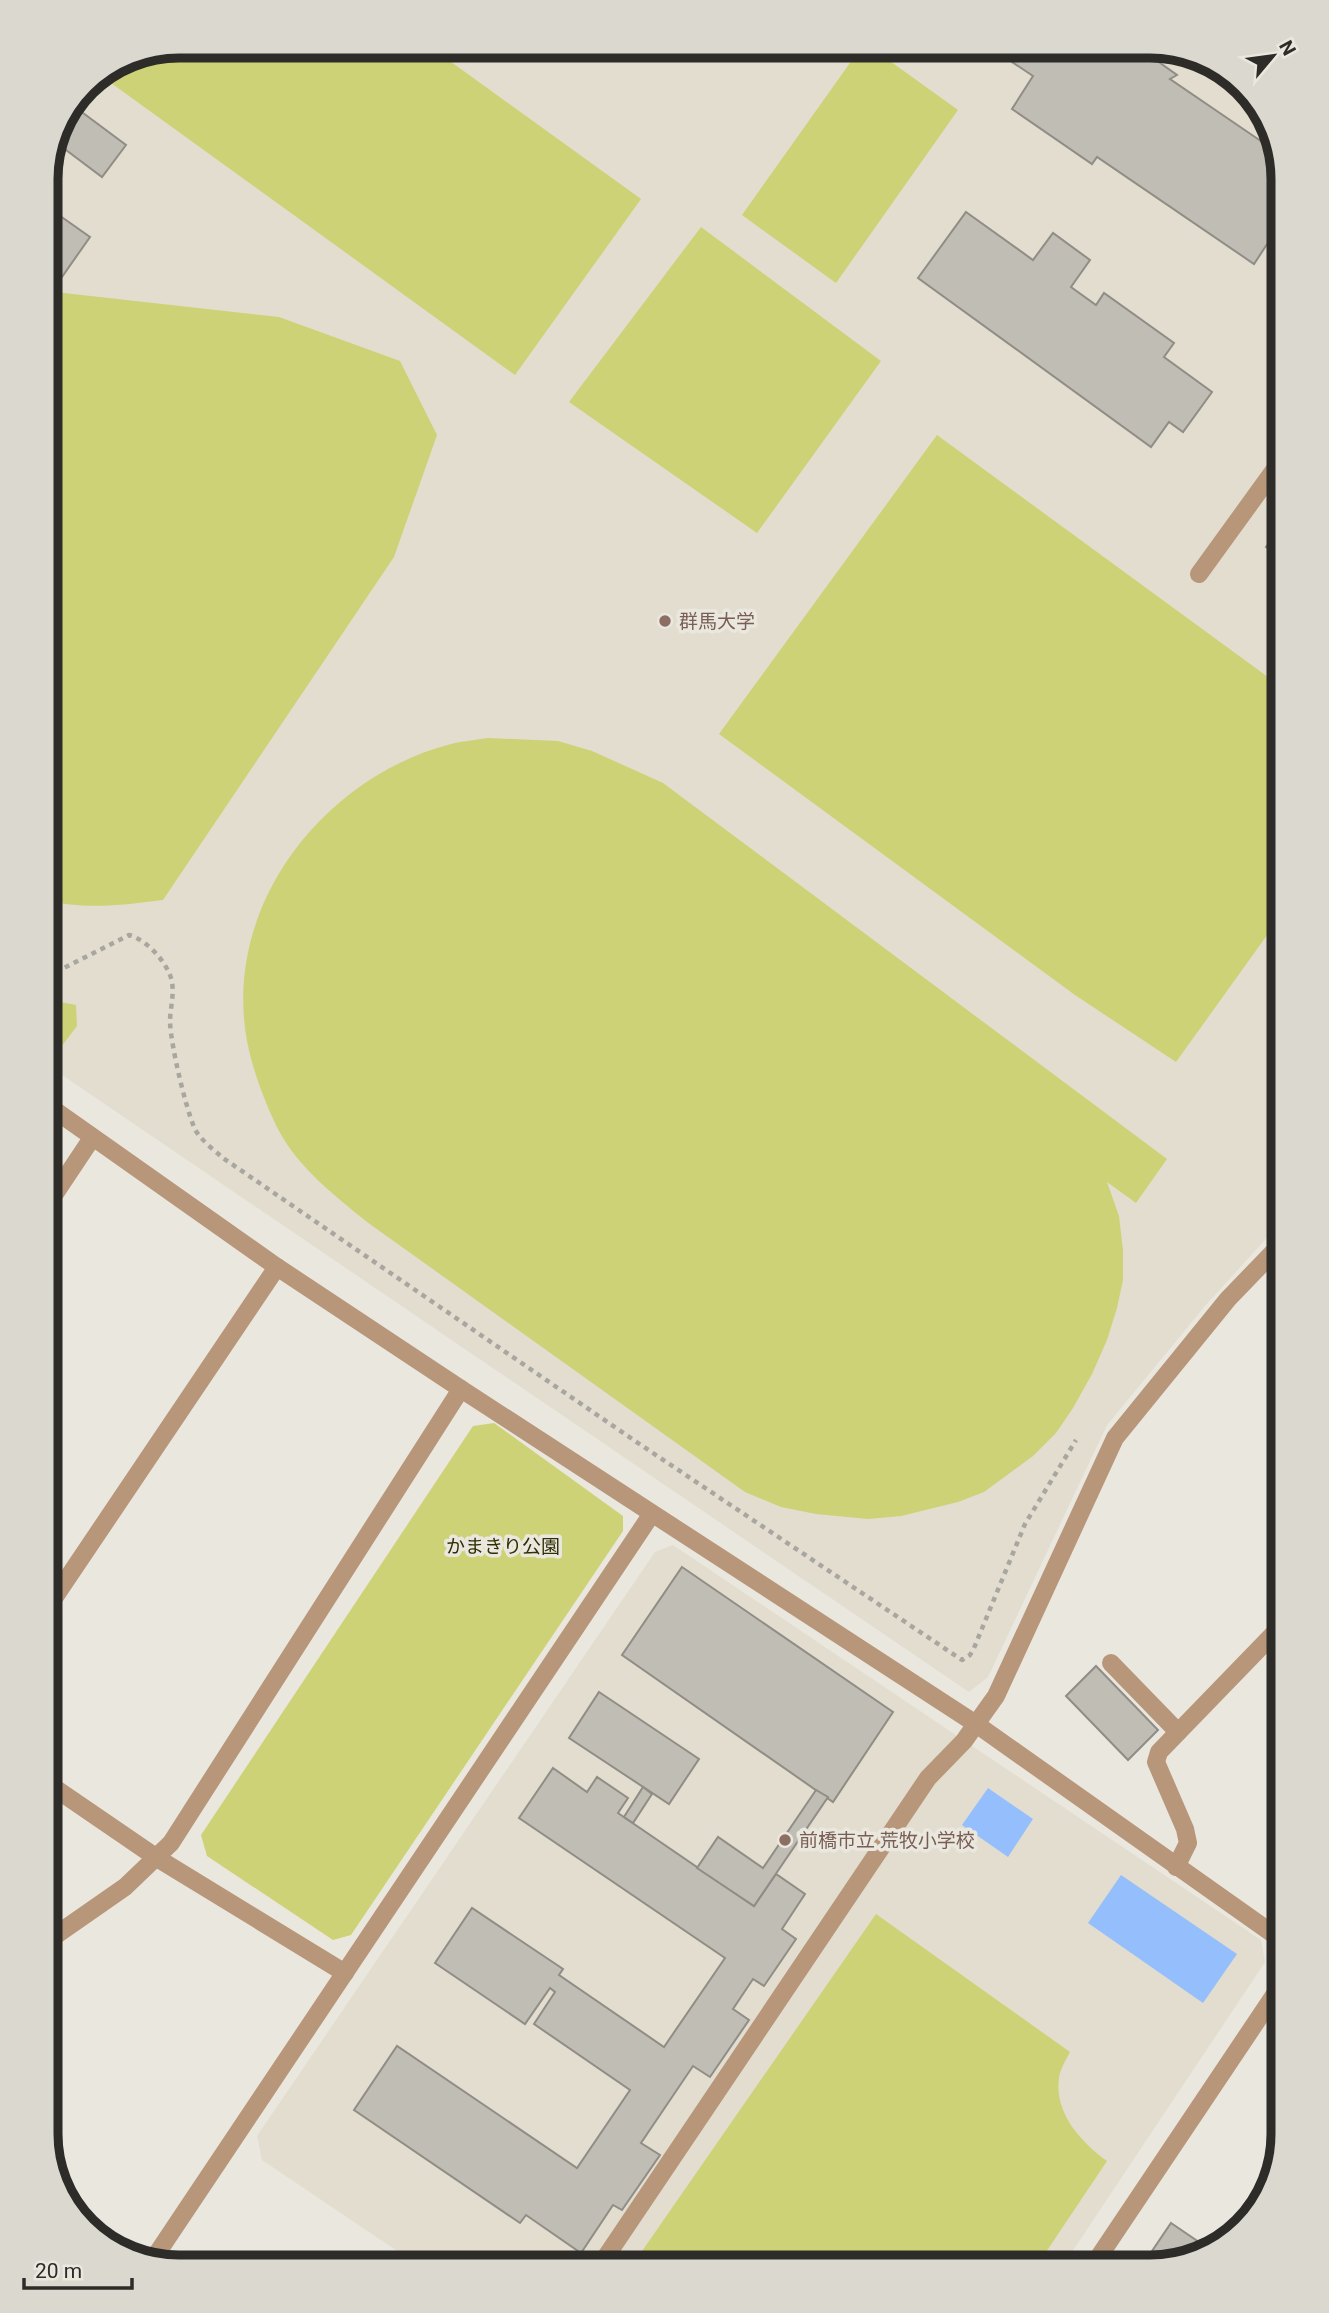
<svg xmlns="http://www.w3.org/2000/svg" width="1329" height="2313" font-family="Roboto,'Noto Sans JP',sans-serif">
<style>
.built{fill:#e2ddce}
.green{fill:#ced276}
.water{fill:#94bffc}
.building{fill:#c0bdb5;stroke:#908d86;stroke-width:2}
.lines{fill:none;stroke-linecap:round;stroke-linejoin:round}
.path{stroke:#a8a6a0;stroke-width:4.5;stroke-dasharray:5 5;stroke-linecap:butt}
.service{stroke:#b7967a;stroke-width:18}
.minor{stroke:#b7967a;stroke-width:18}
.tertiary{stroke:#b7967a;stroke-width:18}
.education-dot{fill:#8d6e63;stroke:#eae7df;stroke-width:2.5}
.labels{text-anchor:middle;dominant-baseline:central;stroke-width:7;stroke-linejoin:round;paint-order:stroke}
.education-label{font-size:19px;fill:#785e54;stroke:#eae7df;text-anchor:start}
.park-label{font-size:19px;fill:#2e2f03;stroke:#eae7df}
.rim{fill:none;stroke:#2d2c29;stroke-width:9}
</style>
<rect width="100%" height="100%" fill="#eae7df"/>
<!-- built -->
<g class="built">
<path d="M 179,46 L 1159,46 L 1224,68 L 1270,120 L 1283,179 L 1283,1220 L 1205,1306 L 1107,1425 L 988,1677 L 969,1692 L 46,1064 L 46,171 L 85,84 L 128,56 Z"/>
<path d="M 673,1545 L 1261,1940 L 1265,1962 L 1062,2267 L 421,2267 L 262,2160 L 257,2136 L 655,1552 Z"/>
</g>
<!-- green -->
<g class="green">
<path d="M 179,46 L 429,46 L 641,199 L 515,375 L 100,75 L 128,56 Z"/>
<path d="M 862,46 L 869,46 L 958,110 L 836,283 L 742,215 Z"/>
<path d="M 701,227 L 881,361 L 757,533 L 569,402 Z"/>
<path d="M 46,291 L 279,317 L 400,361 L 437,435 L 394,557 L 163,900 C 125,905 83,910 46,900 Z"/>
<path d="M 937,435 L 1283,688 L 1283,913 L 1176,1062 L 1075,995 L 719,734 Z"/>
<path d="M 488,738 L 558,741 L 592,751 L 663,783 L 1167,1159 L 1136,1203 L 1107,1182 L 1119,1216 L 1123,1250 L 1123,1280 L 1117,1308 L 1107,1340 L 1092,1374 L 1073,1408 L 1056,1433 L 1033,1456 L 984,1492 L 958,1502 L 901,1516 L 868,1519 L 816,1514 L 781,1507 L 745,1492 L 367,1222 C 335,1196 299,1168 279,1131 C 265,1103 253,1071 247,1041 C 222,906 323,777 451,744 C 463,741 476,740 488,738 Z"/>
<path d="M 46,990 L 50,1000 L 76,1005 L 77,1026 L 58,1051 L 46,1045 Z"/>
<path d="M 494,1423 L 623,1516 L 623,1531 L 351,1935 L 333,1940 L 207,1856 L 201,1835 L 473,1426 Z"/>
<path d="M 876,1914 L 1070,2052 C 1066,2060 1060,2069 1059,2078 C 1054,2113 1081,2142 1107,2161 L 1036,2267 L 631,2267 Z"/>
</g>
<!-- water -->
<g class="water">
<path d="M 988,1788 L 1033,1819 L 1008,1857 L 962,1825 Z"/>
<path d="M 1121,1875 L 1237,1954 L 1203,2003 L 1088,1923 Z"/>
</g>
<!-- building -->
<g class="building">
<path d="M 681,46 L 711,46 L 700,60 Z"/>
<path d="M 988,46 L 1159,46 L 1164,48 L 1156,60 L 1177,75 L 1170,79 L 1277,152 L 1284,179 L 1283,220 L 1254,264 L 1097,157 L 1092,164 L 1012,109 L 1033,76 Z"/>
<path d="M 75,107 L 126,145 L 102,177 L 58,144 Z"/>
<path d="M 46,206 L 90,237 L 57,284 L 46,276 Z"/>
<path d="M 966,212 L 1033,260 L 1053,233 L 1090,260 L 1071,287 L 1096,305 L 1104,293 L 1174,343 L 1164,357 L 1212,392 L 1183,432 L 1169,422 L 1151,447 L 918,278 Z"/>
<path d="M 1283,496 L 1283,515 L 1275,508 Z"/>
<path d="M 1283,524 L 1283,559 L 1266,547 Z"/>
<path d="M 682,1567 L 893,1712 L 833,1802 L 622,1655 Z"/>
<path d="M 1096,1666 L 1158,1730 L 1128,1760 L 1066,1696 Z"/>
<path d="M 599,1692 L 699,1759 L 669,1804 L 569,1738 Z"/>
<path d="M 553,1768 L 587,1792 L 597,1777 L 628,1798 L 618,1813 L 754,1906 L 776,1874 L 805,1894 L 782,1929 L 796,1939 L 764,1986 L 753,1979 L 733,2009 L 749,2020 L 710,2077 L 693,2066 L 641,2143 L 660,2155 L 622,2210 L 613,2205 L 581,2253 L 526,2215 L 520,2223 L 354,2110 L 397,2046 L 577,2168 L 630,2090 L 534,2024 L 555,1992 L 550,1988 L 525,2024 L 435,1963 L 472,1908 L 563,1969 L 559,1975 L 664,2047 L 725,1958 L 519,1818 Z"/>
<path d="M 643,1787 L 652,1794 L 633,1823 L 624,1817 Z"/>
<path d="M 816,1790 L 828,1797 L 754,1906 L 697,1868 L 718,1837 L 763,1868 Z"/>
<path d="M 1171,2223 L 1212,2251 L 1209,2254 L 1156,2266 L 1146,2260 Z"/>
</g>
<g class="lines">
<!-- path -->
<path class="path" d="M 46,974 L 58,971 L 129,935 C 146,940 163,958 170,975 C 176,990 170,1007 170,1022 C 171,1046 185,1105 194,1127 C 199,1139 213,1149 223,1158 L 638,1443 L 962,1660 L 970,1655 L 974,1648 L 1025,1524 L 1076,1440"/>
<!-- service -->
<g class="service">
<path d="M 1199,574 L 1283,458"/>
<path d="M 1111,1663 L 1178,1732"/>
<path d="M 1176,1867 L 1188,1843 L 1185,1829 L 1156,1762 L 1159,1752 L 1283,1624"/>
<path d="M 599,2267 L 928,1778 L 964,1741 L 976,1724"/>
</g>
<!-- minor -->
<g class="minor">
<path d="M 46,1207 L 92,1138"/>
<path d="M 461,1389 L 976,1724 L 1283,1941"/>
<path d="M 46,1610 L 277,1267"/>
<path d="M 976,1724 L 996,1696 L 1115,1438 L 1228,1299 L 1283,1242"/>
<path d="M 46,1782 L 157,1858 L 345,1973"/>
<path d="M 152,2261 L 651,1515"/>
<path d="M 1092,2267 L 1283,1982"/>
</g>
<!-- tertiary -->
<path class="tertiary" d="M 46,1942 L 125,1887 L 171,1843 L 461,1389 L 277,1267 L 46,1104"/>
</g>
<!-- markers -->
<g class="education-dot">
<circle cx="665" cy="621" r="7"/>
<circle cx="785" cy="1840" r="7"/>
</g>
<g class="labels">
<!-- education labels -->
<g class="education-label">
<text x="679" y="621">群馬大学</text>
<text x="799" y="1840">前橋市立 荒牧小学校</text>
</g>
<!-- park labels -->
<g class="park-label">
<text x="503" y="1546">かまきり公園</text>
</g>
</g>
<!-- crop -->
<path d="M0 0H1329V2313H0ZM179 58H1150A121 121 0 0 1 1271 179V2134A121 121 0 0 1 1150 2255H179A121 121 0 0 1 58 2134V179A121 121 0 0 1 179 58Z" fill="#dbd8d0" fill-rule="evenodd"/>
<path class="rim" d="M179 58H1150A121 121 0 0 1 1271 179V2134A121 121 0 0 1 1150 2255H179A121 121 0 0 1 58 2134V179A121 121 0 0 1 179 58Z"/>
<!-- north arrow -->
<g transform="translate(1273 56) rotate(61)" stroke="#eae7df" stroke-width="5" paint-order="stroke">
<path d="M0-5L12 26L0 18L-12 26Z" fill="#2d2c29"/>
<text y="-10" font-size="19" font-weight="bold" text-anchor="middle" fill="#2d2c29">N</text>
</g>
<!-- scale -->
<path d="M24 2278v10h108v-10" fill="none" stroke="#2d2c29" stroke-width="3.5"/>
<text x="35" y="2278" font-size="21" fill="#2d2c29" stroke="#eae7df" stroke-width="5" paint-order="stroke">20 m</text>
</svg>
